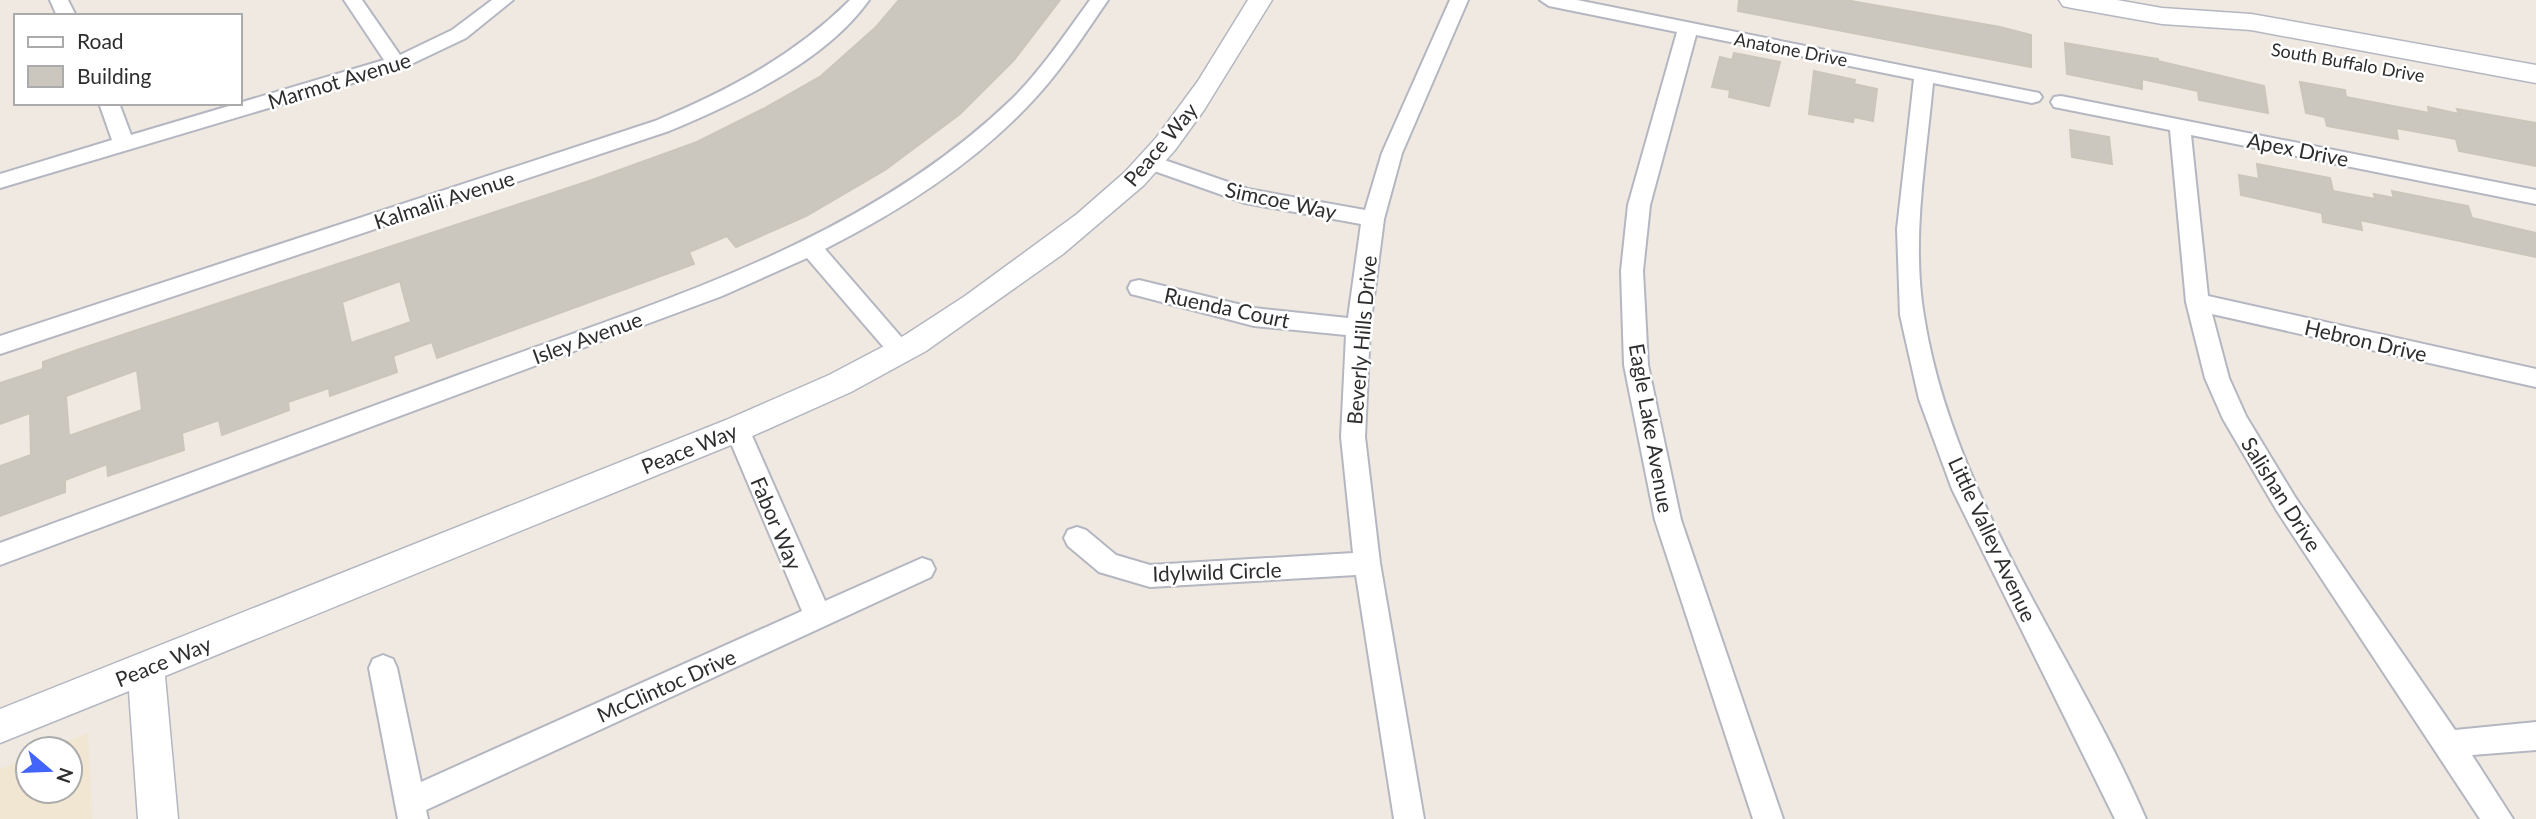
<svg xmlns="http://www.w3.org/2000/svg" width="2536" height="819" font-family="Lato,sans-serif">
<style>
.education{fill:#f0e6d1}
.building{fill:#cbc7bf;stroke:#cbc5ba;stroke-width:2;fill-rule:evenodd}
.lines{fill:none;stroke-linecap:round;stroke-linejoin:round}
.minor-casing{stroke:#b4b7c1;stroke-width:4}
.tertiary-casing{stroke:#b4b7c1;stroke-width:3}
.secondary-casing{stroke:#b4b7c1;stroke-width:3}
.minor{fill:#fff;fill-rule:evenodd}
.tertiary{fill:#fff;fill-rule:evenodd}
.secondary{fill:#fff;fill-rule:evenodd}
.labels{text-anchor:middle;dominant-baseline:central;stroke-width:5;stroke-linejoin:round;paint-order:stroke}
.far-street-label{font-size:18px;fill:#2e2e2e;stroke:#fff}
.street-label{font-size:21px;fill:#2e2e2e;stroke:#fff}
</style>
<rect width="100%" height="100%" fill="#efe9e1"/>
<!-- education -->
<path class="education" d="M 88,733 L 92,819 L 0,819 L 0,769 L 28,757 L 28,791 L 70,791 L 70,749 L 48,749 Z"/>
<!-- building -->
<g class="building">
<path d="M 899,0 L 1060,0 L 1014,60 L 960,114 L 885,170 L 806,216 L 736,247 L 727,236 L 689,252 L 694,264 L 437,358 L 432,342 L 393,356 L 397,372 L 330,396 L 329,388 L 288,402 L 289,410 L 222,435 L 219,420 L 182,433 L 184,450 L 108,476 L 107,464 L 65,480 L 65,492 L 0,516 L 0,466 L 31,455 L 30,413 L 0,424 L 0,383 L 43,369 L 43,362 L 83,348 L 592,180 L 697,142 L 763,109 L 821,76 L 876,27 ZM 400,281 L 411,322 L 351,343 L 342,302 ZM 137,370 L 142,410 L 69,436 L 66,396 Z"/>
<path d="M 1739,0 L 1845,0 L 2000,27 L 2031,35 L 2031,67 L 1738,11 Z"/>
<path d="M 2065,43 L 2158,59 L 2158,61 L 2264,86 L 2268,113 L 2199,100 L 2198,91 L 2142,79 L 2142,89 L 2067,74 Z"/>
<path d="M 1734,53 L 1780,62 L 1769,106 L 1729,97 L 1730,90 L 1712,87 L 1720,57 L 1732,60 Z"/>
<path d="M 1814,71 L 1855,80 L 1854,84 L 1877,89 L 1873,121 L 1854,117 L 1853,122 L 1809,114 Z"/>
<path d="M 2300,82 L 2345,90 L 2346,97 L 2429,113 L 2428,107 L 2459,114 L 2457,109 L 2536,123 L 2536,166 L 2459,151 L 2456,139 L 2396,128 L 2398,139 L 2327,126 L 2325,117 L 2306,113 Z"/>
<path d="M 2070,130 L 2109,137 L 2112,164 L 2072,157 Z"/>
<path d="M 2257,164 L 2330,178 L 2333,191 L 2375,199 L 2374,194 L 2394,198 L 2392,191 L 2468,206 L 2472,218 L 2536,233 L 2536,257 L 2360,220 L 2362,230 L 2323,222 L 2322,213 L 2241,195 L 2239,175 L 2259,179 Z"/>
</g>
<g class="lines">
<defs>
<g id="minor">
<path d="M 50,0 L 68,0 L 76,16 L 57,16 Z"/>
<path d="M 344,0 L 362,0 L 400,55 L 452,30 L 492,0 L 513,0 L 466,38 L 403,68 L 0,188 L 0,174 L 112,140 L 99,103 L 119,103 L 131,135 L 384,60 Z"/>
<path d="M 850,0 L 869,0 C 825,62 738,102 669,131 L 0,354 L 0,336 L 655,121 C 727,91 794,56 850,0 Z"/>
<path d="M 1090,0 L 1108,0 C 1086,32 1064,66 1038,95 C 979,161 902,210 825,249 L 909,346 L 913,352 L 909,358 L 901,361 L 893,358 L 807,258 L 722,296 L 0,565 L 0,543 C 154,486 308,430 461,374 C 654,303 862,244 1013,98 C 1042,69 1066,33 1090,0 Z"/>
<path d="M 1450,0 L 1468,0 L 1402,153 L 1384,219 L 1370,328 L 1365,437 L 1380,563 L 1424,819 L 1394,819 L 1356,575 L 1150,587 L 1099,572 L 1068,546 L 1064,538 L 1068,530 L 1077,527 L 1086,530 L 1116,555 L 1150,565 L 1353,553 L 1341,437 L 1346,335 L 1254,326 L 1139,296 L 1131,294 L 1128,288 L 1131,282 L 1139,280 L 1254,308 L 1348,318 L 1361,224 L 1245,203 L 1143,167 L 1140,162 L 1143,157 L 1150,155 L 1248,189 L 1365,210 L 1382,153 Z"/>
<path d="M 1540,0 L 1577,0 L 2039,93 L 2042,97 L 2039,101 L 2032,103 L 1933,83 C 1926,160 1911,240 1924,316 C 1953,499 2074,652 2146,819 L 2115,819 L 1952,489 L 1919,399 L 1900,315 L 1897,229 L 1914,79 L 1696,35 L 1650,205 L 1643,271 L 1648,365 L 1681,520 L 1783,819 L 1753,819 L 1655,520 L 1624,365 L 1621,271 L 1628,205 L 1677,32 L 1549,6 Z"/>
<path d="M 2061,96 L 2536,190 L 2536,204 L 2191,135 L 2208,296 L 2536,369 L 2536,387 L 2212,314 L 2229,378 L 2246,416 L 2295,497 L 2455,730 L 2536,722 L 2536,750 L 2472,755 L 2513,819 L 2480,819 L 2277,511 L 2223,419 L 2205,378 L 2186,302 L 2170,130 L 2054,107 L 2051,102 L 2054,97 Z"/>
<path d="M 737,419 L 746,422 L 749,429 L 825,601 L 922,558 L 931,561 L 935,569 L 931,577 L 426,810 L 428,819 L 398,819 L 369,668 L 373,659 L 383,655 L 393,659 L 397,668 L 421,782 L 802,611 L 725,429 L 728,422 Z"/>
</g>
<path id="tertiary" d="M 1248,0 L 1272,0 L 1204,110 L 1175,150 L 1144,185 L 1063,254 L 926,351 L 851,392 L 748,438 L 165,676 L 178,819 L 138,819 L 129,691 L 0,743 L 0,709 L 726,420 L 829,375 L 905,335 L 965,296 L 1077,214 L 1125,172 L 1156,138 L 1198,81 Z"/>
<path id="secondary" d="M 2059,0 L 2117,0 L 2162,8 L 2251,14 L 2536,65 L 2536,83 L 2251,30 L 2162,24 L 2072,8 L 2063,6 Z"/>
</defs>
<!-- minor casing -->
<use href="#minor" class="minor-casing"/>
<!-- tertiary casing -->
<use href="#tertiary" class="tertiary-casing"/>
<!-- secondary casing -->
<use href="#secondary" class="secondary-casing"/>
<!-- minor -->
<use href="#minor" class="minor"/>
<!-- tertiary -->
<use href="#tertiary" class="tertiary"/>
<!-- secondary -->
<use href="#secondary" class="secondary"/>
</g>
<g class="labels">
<!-- far-street labels -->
<g class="far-street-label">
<text transform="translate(1791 49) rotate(11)">Anatone Drive</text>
<text transform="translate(2348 62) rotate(10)">South Buffalo Drive</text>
</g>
<!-- street labels -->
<g class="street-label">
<text transform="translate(339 80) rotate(-17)">Marmot Avenue</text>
<text transform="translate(1160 144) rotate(-50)">Peace Way</text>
<text transform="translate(2298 149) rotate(11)">Apex Drive</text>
<text transform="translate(444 199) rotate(-18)">Kalmalii Avenue</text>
<text transform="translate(1281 200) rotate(12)">Simcoe Way</text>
<text transform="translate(1227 307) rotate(12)">Ruenda Court</text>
<text transform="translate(587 337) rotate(-20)">Isley Avenue</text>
<text transform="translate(1361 340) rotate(-85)">Beverly Hills Drive</text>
<text transform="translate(2366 340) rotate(13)">Hebron Drive</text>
<text transform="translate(1652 428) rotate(80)">Eagle Lake Avenue</text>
<text transform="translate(689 448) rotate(-22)">Peace Way</text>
<text transform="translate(2282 494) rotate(58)">Salishan Drive</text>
<text transform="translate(777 523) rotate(67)">Fabor Way</text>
<text transform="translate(1993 539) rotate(65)">Little Valley Avenue</text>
<text transform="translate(1217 571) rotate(-2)">Idylwild Circle</text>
<text transform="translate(163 661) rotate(-22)">Peace Way</text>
<text transform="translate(666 685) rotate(-24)">McClintoc Drive</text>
</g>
</g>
<!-- legend -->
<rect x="14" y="14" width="228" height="91" fill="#ffffff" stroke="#ababab" stroke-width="2"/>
<rect x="28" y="37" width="35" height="10" fill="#ffffff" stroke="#ababab" stroke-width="2"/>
<text x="77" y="49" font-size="21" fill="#2e2e2e">Road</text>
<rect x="28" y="66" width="35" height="21" fill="#cbc7bf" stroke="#ababab" stroke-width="2"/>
<text x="77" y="84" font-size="21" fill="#2e2e2e">Building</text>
<!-- north arrow -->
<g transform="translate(49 770) rotate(109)"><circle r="33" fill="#ffffff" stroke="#ababab" stroke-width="2"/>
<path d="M0-5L12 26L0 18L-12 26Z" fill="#4264fb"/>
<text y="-10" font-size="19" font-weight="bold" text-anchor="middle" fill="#2e2e2e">N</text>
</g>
</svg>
